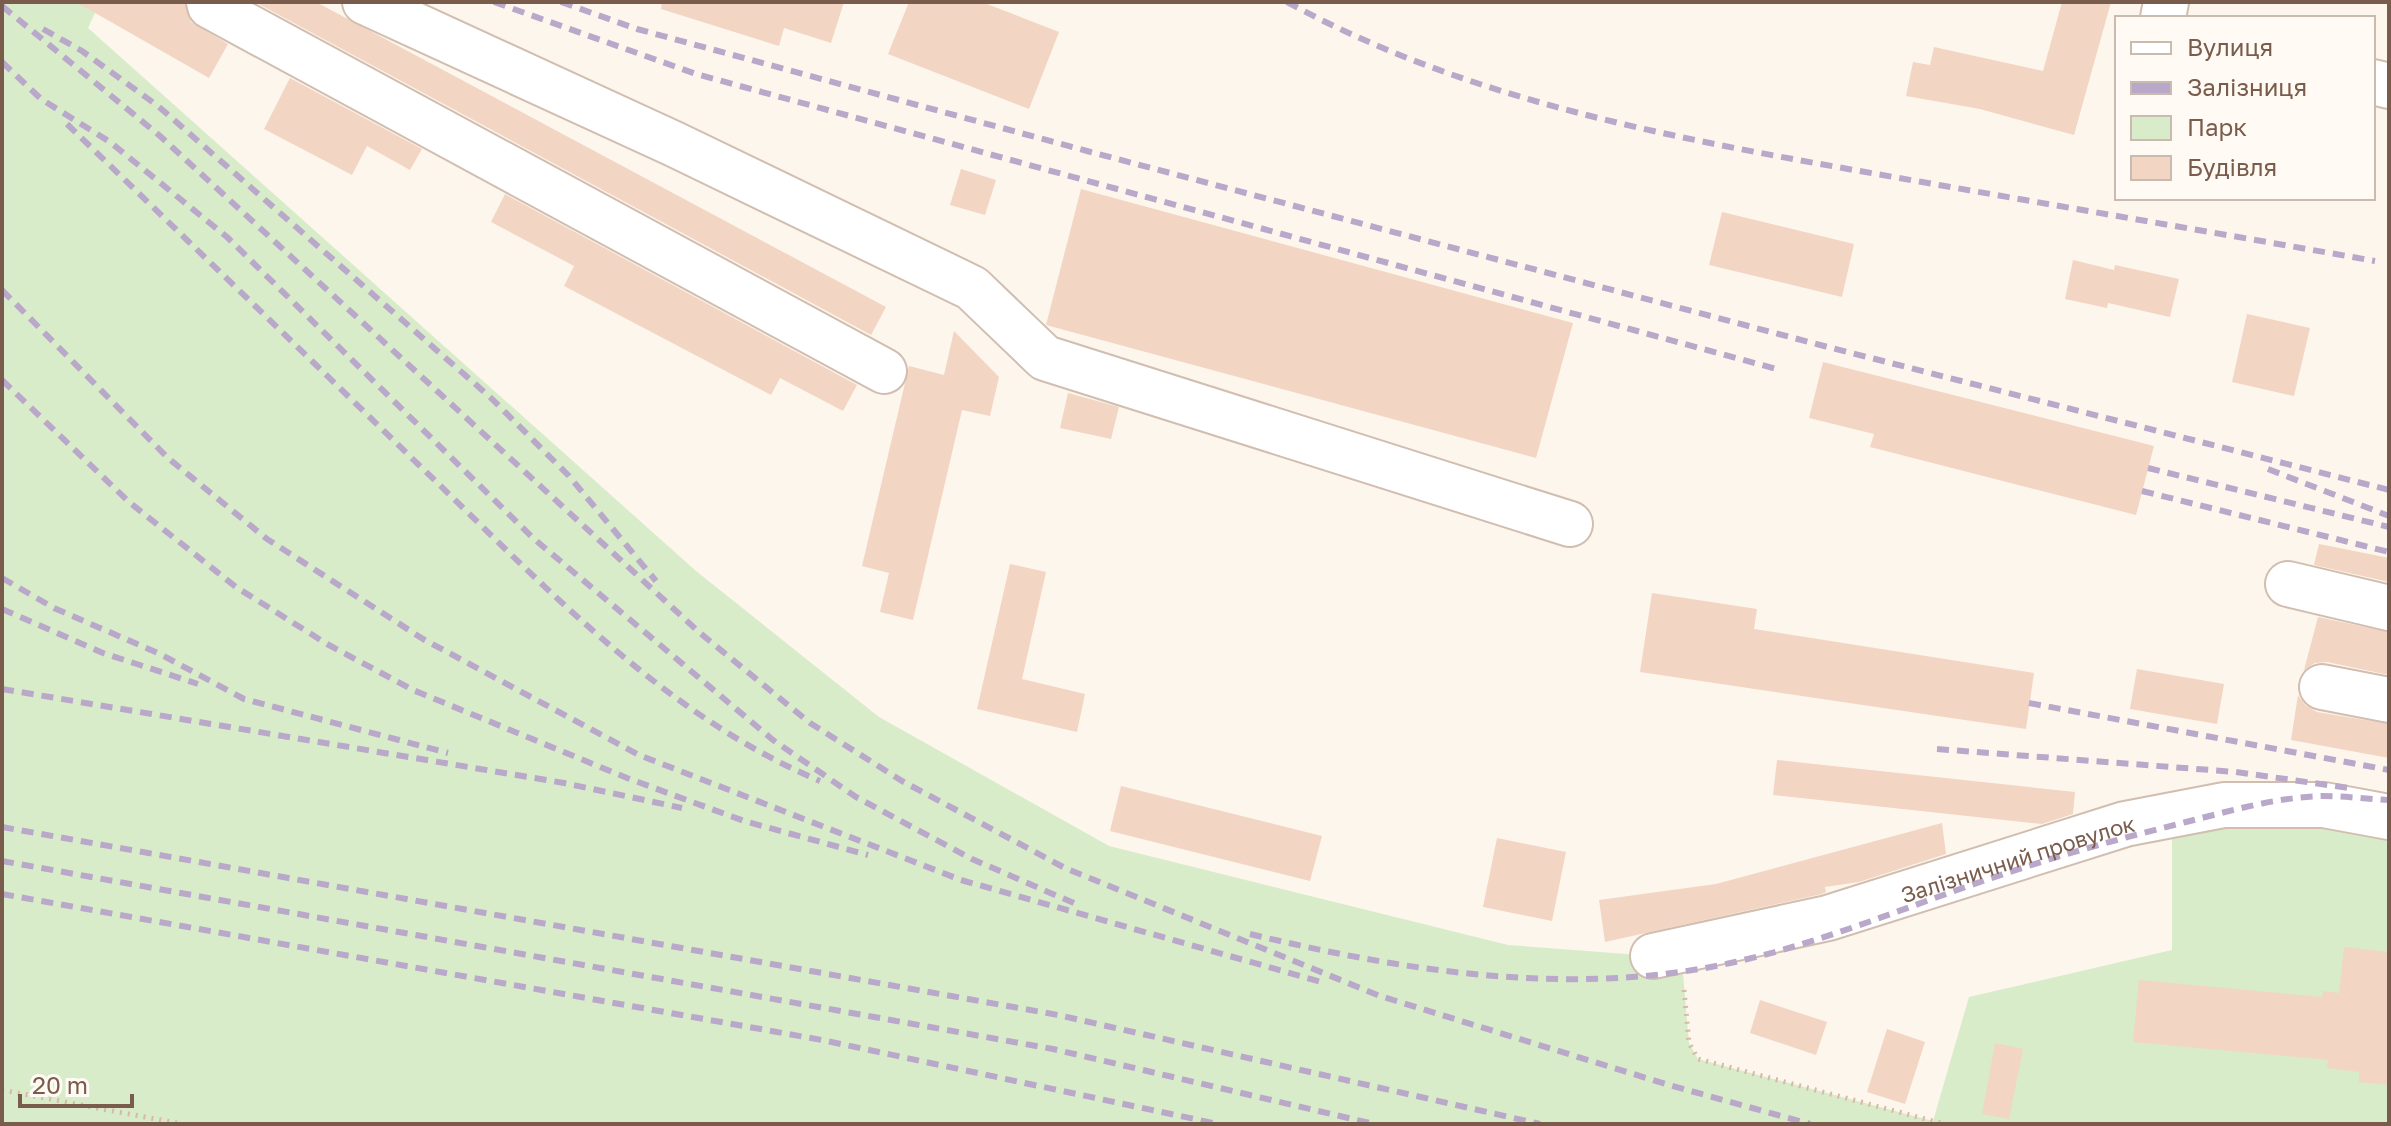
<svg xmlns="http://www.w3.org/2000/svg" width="2391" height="1126" font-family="'Golos Text',sans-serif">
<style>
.green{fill:#d8ecc9}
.building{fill:#f3d5c3}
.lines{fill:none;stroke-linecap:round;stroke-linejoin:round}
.minor-casing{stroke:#d1beb0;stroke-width:48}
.path{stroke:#d9b8a5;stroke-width:5;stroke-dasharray:2 6;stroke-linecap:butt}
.minor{stroke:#fff;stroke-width:44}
.rail{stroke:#b9a8c9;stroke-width:6;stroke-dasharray:12 8;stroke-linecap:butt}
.labels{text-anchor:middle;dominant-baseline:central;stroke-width:8;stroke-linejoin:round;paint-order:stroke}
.street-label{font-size:22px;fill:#7a5c4d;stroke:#fffaf3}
</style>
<rect width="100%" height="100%" fill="#fdf6ec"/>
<!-- green -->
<path class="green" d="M 2,2 L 100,2 L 88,28 L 696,571 L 879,717 L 1109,846 L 1508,945 L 1653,956 L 1681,950 L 1689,1043 L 1698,1059 L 1933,1121 L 1969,997 L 2172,950 L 2172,815 L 2389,809 L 2389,1124 L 2,1124 Z"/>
<!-- building -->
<g class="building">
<path d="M 76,2 L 185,2 L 191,22 L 228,44 L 209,78 Z"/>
<path d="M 255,2 L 316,2 L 886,307 L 871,335 Z"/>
<path d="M 662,2 L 844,2 L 831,43 L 784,28 L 779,46 L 661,9 Z"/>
<path d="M 909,2 L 982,2 L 1059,32 L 1029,109 L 888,54 Z"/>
<path d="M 2062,2 L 2111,2 L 2074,135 L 1980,109 L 1906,96 L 1913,62 L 1930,65 L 1934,47 L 2043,71 Z"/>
<path d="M 290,78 L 422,149 L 410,170 L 367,146 L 352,175 L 264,129 Z"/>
<path d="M 961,169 L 996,180 L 985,215 L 950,205 Z"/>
<path d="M 1081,189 L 1573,323 L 1536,458 L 1046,325 Z"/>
<path d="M 505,194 L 857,385 L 843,411 L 780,378 L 771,395 L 564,286 L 574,266 L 491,222 Z"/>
<path d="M 1722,212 L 1854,244 L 1842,297 L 1709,265 Z"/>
<path d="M 2073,260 L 2114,270 L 2115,265 L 2179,279 L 2170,317 L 2108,303 L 2107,308 L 2065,299 Z"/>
<path d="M 2247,314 L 2310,328 L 2294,396 L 2232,382 Z"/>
<path d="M 954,331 L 999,377 L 990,416 L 962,410 L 913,620 L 880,612 L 889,573 L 862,566 L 909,366 L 944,375 Z"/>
<path d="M 1823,362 L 2154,446 L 2136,515 L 1870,447 L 1874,434 L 1809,418 Z"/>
<path d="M 1068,393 L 1119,407 L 1111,439 L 1060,428 Z"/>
<path d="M 2319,544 L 2389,558 L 2389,582 L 2314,565 Z"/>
<path d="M 1010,564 L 1046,572 L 1022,679 L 1085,694 L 1077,732 L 977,709 Z"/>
<path d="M 1652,593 L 1757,609 L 1754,629 L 2034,673 L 2026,729 L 1640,672 Z"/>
<path d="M 2318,617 L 2389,632 L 2389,675 L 2327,662 L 2315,663 L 2304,670 Z"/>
<path d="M 2137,669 L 2224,684 L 2217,724 L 2130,709 Z"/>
<path d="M 2298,695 L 2305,705 L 2317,712 L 2389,724 L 2389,758 L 2291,740 Z"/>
<path d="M 1777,760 L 2075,792 L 2073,814 L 2042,824 L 1773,795 Z"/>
<path d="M 1121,786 L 1322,836 L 1310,881 L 1110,831 Z"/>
<path d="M 1942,823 L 1946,854 L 1859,882 L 1825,887 L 1826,892 L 1822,894 L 1605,942 L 1599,900 L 1716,884 Z"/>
<path d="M 1497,838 L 1566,852 L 1552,921 L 1483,907 Z"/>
<path d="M 2344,947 L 2389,952 L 2389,1085 L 2359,1082 L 2359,1072 L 2327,1068 L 2328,1060 L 2133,1042 L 2139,980 L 2322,997 L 2323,991 L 2339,993 Z"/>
<path d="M 1760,1000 L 1827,1022 L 1816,1055 L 1750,1033 Z"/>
<path d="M 1887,1029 L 1925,1042 L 1905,1104 L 1867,1092 Z"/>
<path d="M 1995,1043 L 2023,1049 L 2009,1119 L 1982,1114 Z"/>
</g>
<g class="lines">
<defs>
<g id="minor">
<path d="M 209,2 L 210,6 L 884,371"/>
<path d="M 365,2 L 674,144 L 972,288 L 1045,358 L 1570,524"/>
<path d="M 2163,18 L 2166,2"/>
<path d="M 2373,82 L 2389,86"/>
<path d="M 2288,584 L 2389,608"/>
<path d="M 2322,687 L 2389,700"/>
<path id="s1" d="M 1653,956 L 1828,918 L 2125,824 L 2224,805 L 2324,805 L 2389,817"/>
</g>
</defs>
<!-- minor casing -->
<use href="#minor" class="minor-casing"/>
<!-- path -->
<g class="path">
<path d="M 1684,990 L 1689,1043 L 1698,1059 L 1944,1124"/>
<path d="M 2,1090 L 182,1124"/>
</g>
<!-- minor -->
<use href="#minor" class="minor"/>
<!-- rail -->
<g class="rail">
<path d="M 494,2 L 696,74 L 1780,370"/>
<path d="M 561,2 L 637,29 L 1087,151 L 1824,346 L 2389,490"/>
<path d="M 1287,2 C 1476,105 1690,141 1899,178 C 2058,206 2217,233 2375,261"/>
<path d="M 2,6 L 160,136 L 700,633 L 810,723 L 902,781 L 1065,868 L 1380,996 L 1669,1085 L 1810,1124"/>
<path d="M 43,29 L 82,51 L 158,106 L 490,397 L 569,476 L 656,581"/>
<path d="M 2,62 L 41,99 L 110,142 L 227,237 L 533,538 L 773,740 L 856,797 L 972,859 L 1076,904"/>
<path d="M 67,124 C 186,239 305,354 423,469 C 544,585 663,715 820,781"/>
<path d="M 2,290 L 168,458 L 267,539 L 423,639 L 639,755 L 961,880 L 1325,983"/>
<path d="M 2,380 L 129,502 L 236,587 L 327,644 L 413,690 L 627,778 L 744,821 L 868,855"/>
<path d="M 2148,468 L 2389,527"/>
<path d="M 2268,469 L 2389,516"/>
<path d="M 2142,491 L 2389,552"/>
<path d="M 2,578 L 54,608 L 160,654 L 244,699 L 448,753"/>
<path d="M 2,609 L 103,653 L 198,684"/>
<path d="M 2,689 L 564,783 L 682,808"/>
<path d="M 2029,703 L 2389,770"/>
<path d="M 1937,749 L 2236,772 L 2349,788"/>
<path d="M 2,827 L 1058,1015 L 1540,1124"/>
<path d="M 2,861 L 1053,1049 L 1374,1124"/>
<path d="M 2,894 L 822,1040 L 1218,1124"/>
<path d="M 1250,934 C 1408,972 1575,998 1735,962 C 1820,943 1901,909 1983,881 C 2049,858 2118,839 2186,822 C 2230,811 2277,797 2323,796 C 2344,796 2367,799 2389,800"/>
</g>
</g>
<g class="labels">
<!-- street labels -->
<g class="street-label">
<text stroke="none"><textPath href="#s1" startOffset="378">Залізничний провулок</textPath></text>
</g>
</g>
<!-- border -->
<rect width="2391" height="1126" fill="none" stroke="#7a5c4d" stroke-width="8"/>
<!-- legend -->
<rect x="2115" y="16" width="260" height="184" fill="#fffaf3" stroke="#cabbb1" stroke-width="2"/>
<rect x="2131" y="42" width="40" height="12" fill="#ffffff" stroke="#cabbb1" stroke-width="2"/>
<text x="2187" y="56" font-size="24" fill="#7a5c4d">Вулиця</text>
<rect x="2131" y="82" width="40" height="12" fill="#b9a8c9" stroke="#cabbb1" stroke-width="2"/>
<text x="2187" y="96" font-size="24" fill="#7a5c4d">Залізниця</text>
<rect x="2131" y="116" width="40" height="24" fill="#d8ecc9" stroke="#cabbb1" stroke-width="2"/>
<text x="2187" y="136" font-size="24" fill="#7a5c4d">Парк</text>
<rect x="2131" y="156" width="40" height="24" fill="#f3d5c3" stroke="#cabbb1" stroke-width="2"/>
<text x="2187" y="176" font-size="24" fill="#7a5c4d">Будівля</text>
<!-- scale -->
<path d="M20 1094v12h112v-12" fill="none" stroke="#7a5c4d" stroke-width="4"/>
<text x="32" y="1094" font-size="24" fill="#7a5c4d" stroke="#fffaf3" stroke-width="6" paint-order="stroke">20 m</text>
</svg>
